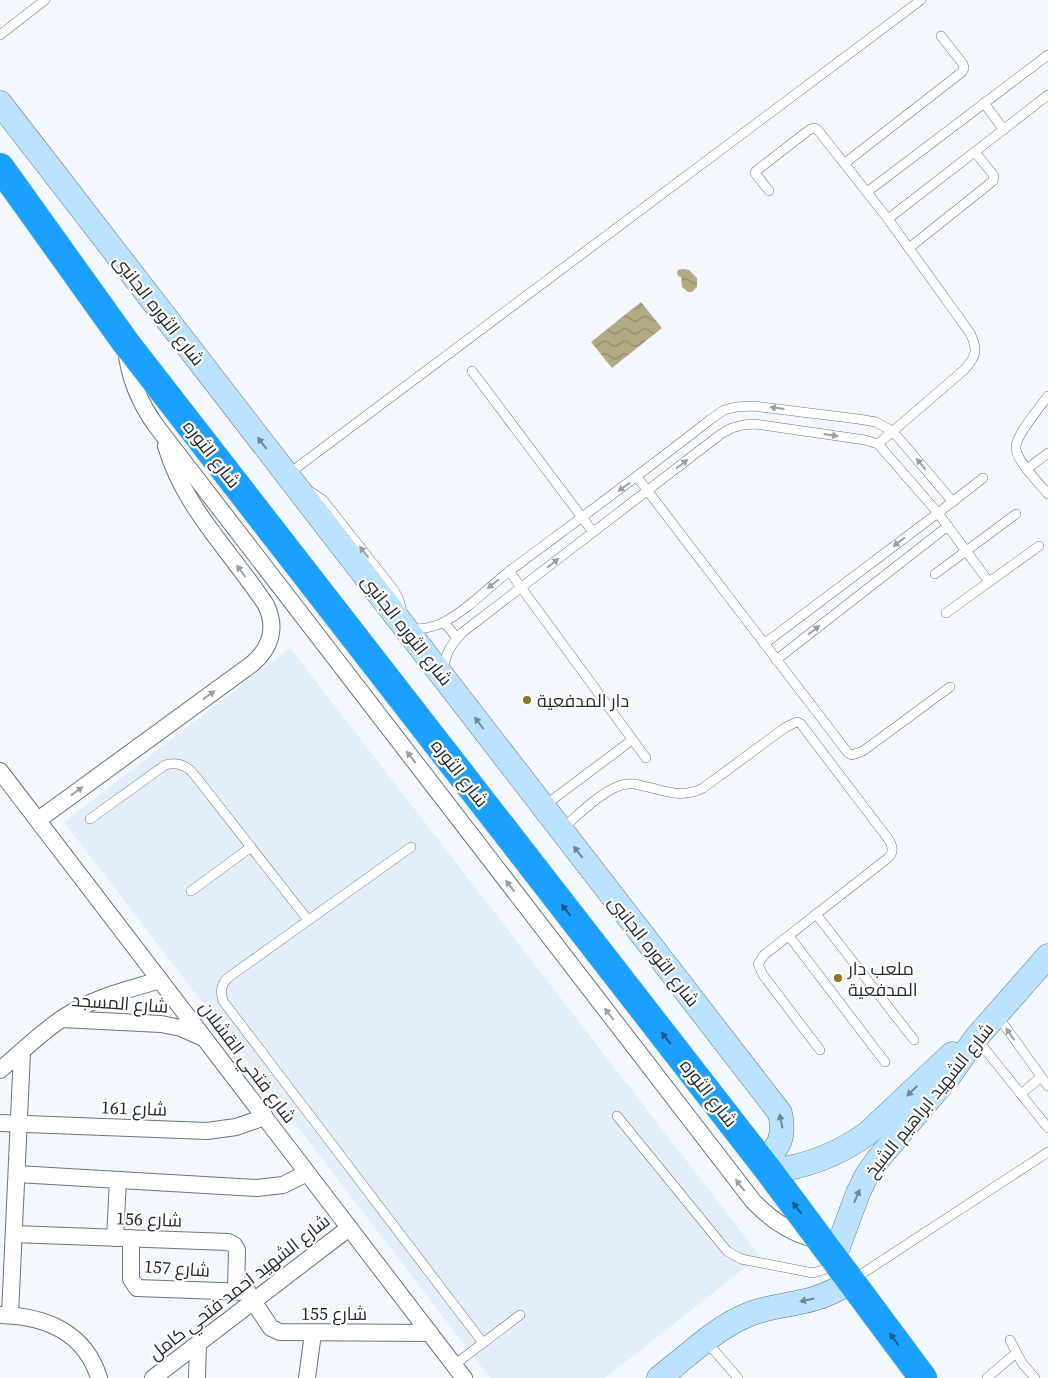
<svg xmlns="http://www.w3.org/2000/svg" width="1048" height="1378" font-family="'Source Serif 4',Cairo,serif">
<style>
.built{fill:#e2eef9}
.water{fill:url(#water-waves)}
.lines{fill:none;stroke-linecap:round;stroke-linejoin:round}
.lane-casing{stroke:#687480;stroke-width:10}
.street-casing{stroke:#687480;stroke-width:18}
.secondary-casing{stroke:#687480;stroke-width:25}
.highway-casing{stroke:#d3d4d5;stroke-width:29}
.lane{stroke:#fff;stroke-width:9}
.street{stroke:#fff;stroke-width:16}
.secondary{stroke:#bbe2ff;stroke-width:24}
.highway{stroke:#1ca0ff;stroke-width:28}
.oneway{fill:#9c9fa1}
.oneway2{fill:#708696}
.oneway3{fill:#215982}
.poi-dot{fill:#8b761a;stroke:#fff;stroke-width:2}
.labels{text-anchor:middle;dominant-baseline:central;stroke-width:4.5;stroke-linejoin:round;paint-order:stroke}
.street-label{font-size:18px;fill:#24292e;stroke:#fff}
.poi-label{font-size:18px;fill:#24292e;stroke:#fff;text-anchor:start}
</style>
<defs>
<pattern id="water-waves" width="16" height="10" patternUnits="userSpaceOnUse" patternTransform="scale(1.25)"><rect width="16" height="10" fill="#b3a983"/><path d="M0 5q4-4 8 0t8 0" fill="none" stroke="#918a6c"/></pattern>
</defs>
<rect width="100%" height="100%" fill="#f2f8fd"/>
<!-- built -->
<path class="built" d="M 290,648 L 760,1256 L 605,1378 L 490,1378 L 64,822 Z"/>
<!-- water -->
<g class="water">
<path d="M 683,269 L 689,270 L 697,278 L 697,287 L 692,292 L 688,292 L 682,287 L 681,277 L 678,276 L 677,273 L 678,270 Z"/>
<path d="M 641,302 L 662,328 L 612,368 L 591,342 Z"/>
</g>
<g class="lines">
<defs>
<g id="lane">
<path d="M 0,35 L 45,0"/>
<path d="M 984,103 L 1004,130"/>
<path d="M 845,163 L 962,72 L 964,68 L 963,64 L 941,36"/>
<path d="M 769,191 L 755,173 L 756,171 L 809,130 L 814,128 L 817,129 L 888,219 L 970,333 C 978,349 977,356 964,370 L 878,444"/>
<path d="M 867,192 L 1048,55"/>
<path d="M 888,219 L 1048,95"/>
<path d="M 909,248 L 993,181 L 994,176 L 975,152"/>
<path d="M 472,371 L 593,532"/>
<path d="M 1048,396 C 1040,407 1014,437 1016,449 C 1018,463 1039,483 1048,494"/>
<path d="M 1027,469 L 1048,453"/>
<path d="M 287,475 L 921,0"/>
<path d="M 637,477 L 848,753 L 852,755 L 863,751 L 950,687"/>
<path d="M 311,492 L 323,500 L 394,590 L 399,600 L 402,611"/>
<path d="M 509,571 L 646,758"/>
<path d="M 935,574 L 1016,514"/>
<path d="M 946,613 L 1039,546"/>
<path d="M 444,622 L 457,638"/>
<path d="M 409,628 C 421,630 431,628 442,623 C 468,610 488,587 511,570 C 578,520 645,471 711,419 L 724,410 L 736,407 L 753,406 L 858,419 L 876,422 L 892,431 L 902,442 L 953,502"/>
<path d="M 764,644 L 938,513 L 983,478"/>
<path d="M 776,660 L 948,526"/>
<path d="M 444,672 C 444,655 451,644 463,632 L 721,434 L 732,428 L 743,425 L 755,424 L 865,440 L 878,444 L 938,513 L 989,582"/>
<path d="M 544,806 L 632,740"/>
<path d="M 90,819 L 165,765 C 176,762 185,764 193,773 L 308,920"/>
<path d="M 561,830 C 577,816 607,785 628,784 C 633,783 638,785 643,786 C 667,791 680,799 703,788 L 786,727 L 797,722 L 801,724 L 889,840 C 893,847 894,852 888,858 L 764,955 L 758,964 L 763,975 L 820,1050"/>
<path d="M 411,847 L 229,977 C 221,984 220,991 223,1001 L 483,1343"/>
<path d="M 191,891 L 251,847"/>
<path d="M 816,914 L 914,1040"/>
<path d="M 789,936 L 885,1062"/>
<path d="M 997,1015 L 1048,1086"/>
<path d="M 976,1038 L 1048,1128"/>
<path d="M 1021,1094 L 1041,1077"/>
<path d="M 617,1116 L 727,1251 L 741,1259 L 813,1273 L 826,1269 L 832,1261"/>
<path d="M 854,1279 L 1048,1152"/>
<path d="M 1010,1340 L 1022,1363 L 1035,1378"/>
<path d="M 706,1341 L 738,1378"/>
<path d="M 454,1365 L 520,1315"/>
<path d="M 987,1378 L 1016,1353"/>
</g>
<g id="street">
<path d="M 126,349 C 129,377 140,404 157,427 L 753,1201 C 771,1220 793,1235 819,1240"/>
<path d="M 0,771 L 464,1378"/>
<path d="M 38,820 L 252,664 C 271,648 277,628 266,605 C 232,553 184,508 166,446"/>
<path d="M 61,1019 L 161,1024 L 181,1028 L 201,1037"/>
<path d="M 0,1070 C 22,1052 42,1031 66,1016 C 94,997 128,990 160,980"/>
<path d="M 0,1123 L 207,1131 L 236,1127 L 265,1117"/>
<path d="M 17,1174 L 257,1188 L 283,1185 L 307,1173"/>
<path d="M 14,1234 L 228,1242 L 234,1245 L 237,1250 L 236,1292"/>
<path d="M 115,1238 L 118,1180"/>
<path d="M 131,1238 L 131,1279 L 137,1288 L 248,1292"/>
<path d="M 253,1301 L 271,1328 L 280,1332 L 430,1333"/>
<path d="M 0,1315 C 45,1316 85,1332 99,1378"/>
<path d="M 10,1315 L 22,1052"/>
<path d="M 153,1378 L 349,1228"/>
<path d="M 197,1378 L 198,1344"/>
<path d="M 307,1378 L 313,1333"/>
</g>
<g id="secondary">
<path d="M 0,103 L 780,1113 C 785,1137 780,1146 763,1163"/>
<path d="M 769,1171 C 807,1167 838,1155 868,1133 L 952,1054"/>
<path d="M 834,1258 L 858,1193 L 867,1175 L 879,1158 L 949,1076 L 976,1038 L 1048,956"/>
<path d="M 659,1378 C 688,1356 716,1327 750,1314 C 771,1306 792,1305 813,1299 C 827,1295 839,1289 851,1281"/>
</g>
<path id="highway" d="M 0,167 L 126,343 L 769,1171 L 923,1378"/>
</defs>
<!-- lane casing -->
<use href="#lane" class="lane-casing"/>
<!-- street casing -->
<use href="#street" class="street-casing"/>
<!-- secondary casing -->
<use href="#secondary" class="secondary-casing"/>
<!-- highway casing -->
<use href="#highway" class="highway-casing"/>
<!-- lane -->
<use href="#lane" class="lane"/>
<!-- street -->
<use href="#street" class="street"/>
<!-- secondary -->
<use href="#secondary" class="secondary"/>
<!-- highway -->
<use href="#highway" class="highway"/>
</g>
<!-- one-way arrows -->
<defs><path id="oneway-solid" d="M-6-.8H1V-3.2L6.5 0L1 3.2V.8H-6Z" transform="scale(1.25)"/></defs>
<g class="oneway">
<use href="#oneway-solid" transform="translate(777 408) rotate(-173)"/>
<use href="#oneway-solid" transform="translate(831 435) rotate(8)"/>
<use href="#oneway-solid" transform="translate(682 464) rotate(-37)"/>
<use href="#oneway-solid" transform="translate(921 464) rotate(-130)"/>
<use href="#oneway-solid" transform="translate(624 487) rotate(144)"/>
<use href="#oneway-solid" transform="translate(899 542) rotate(143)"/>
<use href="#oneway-solid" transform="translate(364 552) rotate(-128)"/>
<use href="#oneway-solid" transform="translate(553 563) rotate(-38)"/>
<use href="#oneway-solid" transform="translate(241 571) rotate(-127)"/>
<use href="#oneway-solid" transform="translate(493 584) rotate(141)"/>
<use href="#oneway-solid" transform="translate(814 630) rotate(-38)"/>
<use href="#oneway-solid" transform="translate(209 695) rotate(-36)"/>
<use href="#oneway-solid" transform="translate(411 757) rotate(-128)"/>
<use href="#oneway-solid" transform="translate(77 791) rotate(-36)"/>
<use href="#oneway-solid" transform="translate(510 886) rotate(-128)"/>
<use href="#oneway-solid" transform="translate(609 1014) rotate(-128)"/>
<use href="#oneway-solid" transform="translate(1010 1034) rotate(-125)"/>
<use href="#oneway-solid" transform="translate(740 1185) rotate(-128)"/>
</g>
<g class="oneway2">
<use href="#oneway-solid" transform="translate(262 443) rotate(-128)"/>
<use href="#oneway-solid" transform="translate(479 723) rotate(-127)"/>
<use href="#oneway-solid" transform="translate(578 852) rotate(-128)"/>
<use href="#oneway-solid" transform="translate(912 1091) rotate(136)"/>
<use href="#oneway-solid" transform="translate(781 1121) rotate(-102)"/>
<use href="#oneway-solid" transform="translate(857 1196) rotate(-67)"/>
<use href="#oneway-solid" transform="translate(807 1300) rotate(168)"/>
</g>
<g class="oneway3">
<use href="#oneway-solid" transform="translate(566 910) rotate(-128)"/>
<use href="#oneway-solid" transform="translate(666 1038) rotate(-128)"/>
<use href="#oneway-solid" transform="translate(797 1208) rotate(-127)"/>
<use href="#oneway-solid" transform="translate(894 1339) rotate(-126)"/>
</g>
<!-- markers -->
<g class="poi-dot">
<circle cx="527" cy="700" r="5"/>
<circle cx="838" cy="978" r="5"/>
</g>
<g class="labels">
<!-- street labels -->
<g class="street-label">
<text transform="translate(159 310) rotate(52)">شارع الثوره الجانبى</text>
<text transform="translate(212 454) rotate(52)">شارع الثوره</text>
<text transform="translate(407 630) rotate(52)">شارع الثوره الجانبى</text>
<text transform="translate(460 773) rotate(52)">شارع الثوره</text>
<text transform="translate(654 951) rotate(52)">شارع الثوره الجانبى</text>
<text transform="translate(120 1003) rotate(4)">شارع المسجد</text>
<text transform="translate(248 1062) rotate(53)">شارع فتحي القشلان</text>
<text transform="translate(709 1093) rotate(52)">شارع الثوره</text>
<text transform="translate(929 1100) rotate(-51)">شارع الشهيد ابراهيم الشيخ</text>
<text transform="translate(134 1108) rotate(2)">شارع 161</text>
<text transform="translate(149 1219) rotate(2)">شارع 156</text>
<text transform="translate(177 1268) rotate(4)">شارع 157</text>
<text transform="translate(239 1287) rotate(-38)">شارع الشهيد احمد فتحي كامل</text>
<text x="334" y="1313">شارع 155</text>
</g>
<!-- poi labels -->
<g class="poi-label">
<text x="537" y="700">دار المدفعية</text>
<text x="848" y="968">ملعب دار<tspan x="848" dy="21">المدفعية</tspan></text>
</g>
</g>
</svg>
